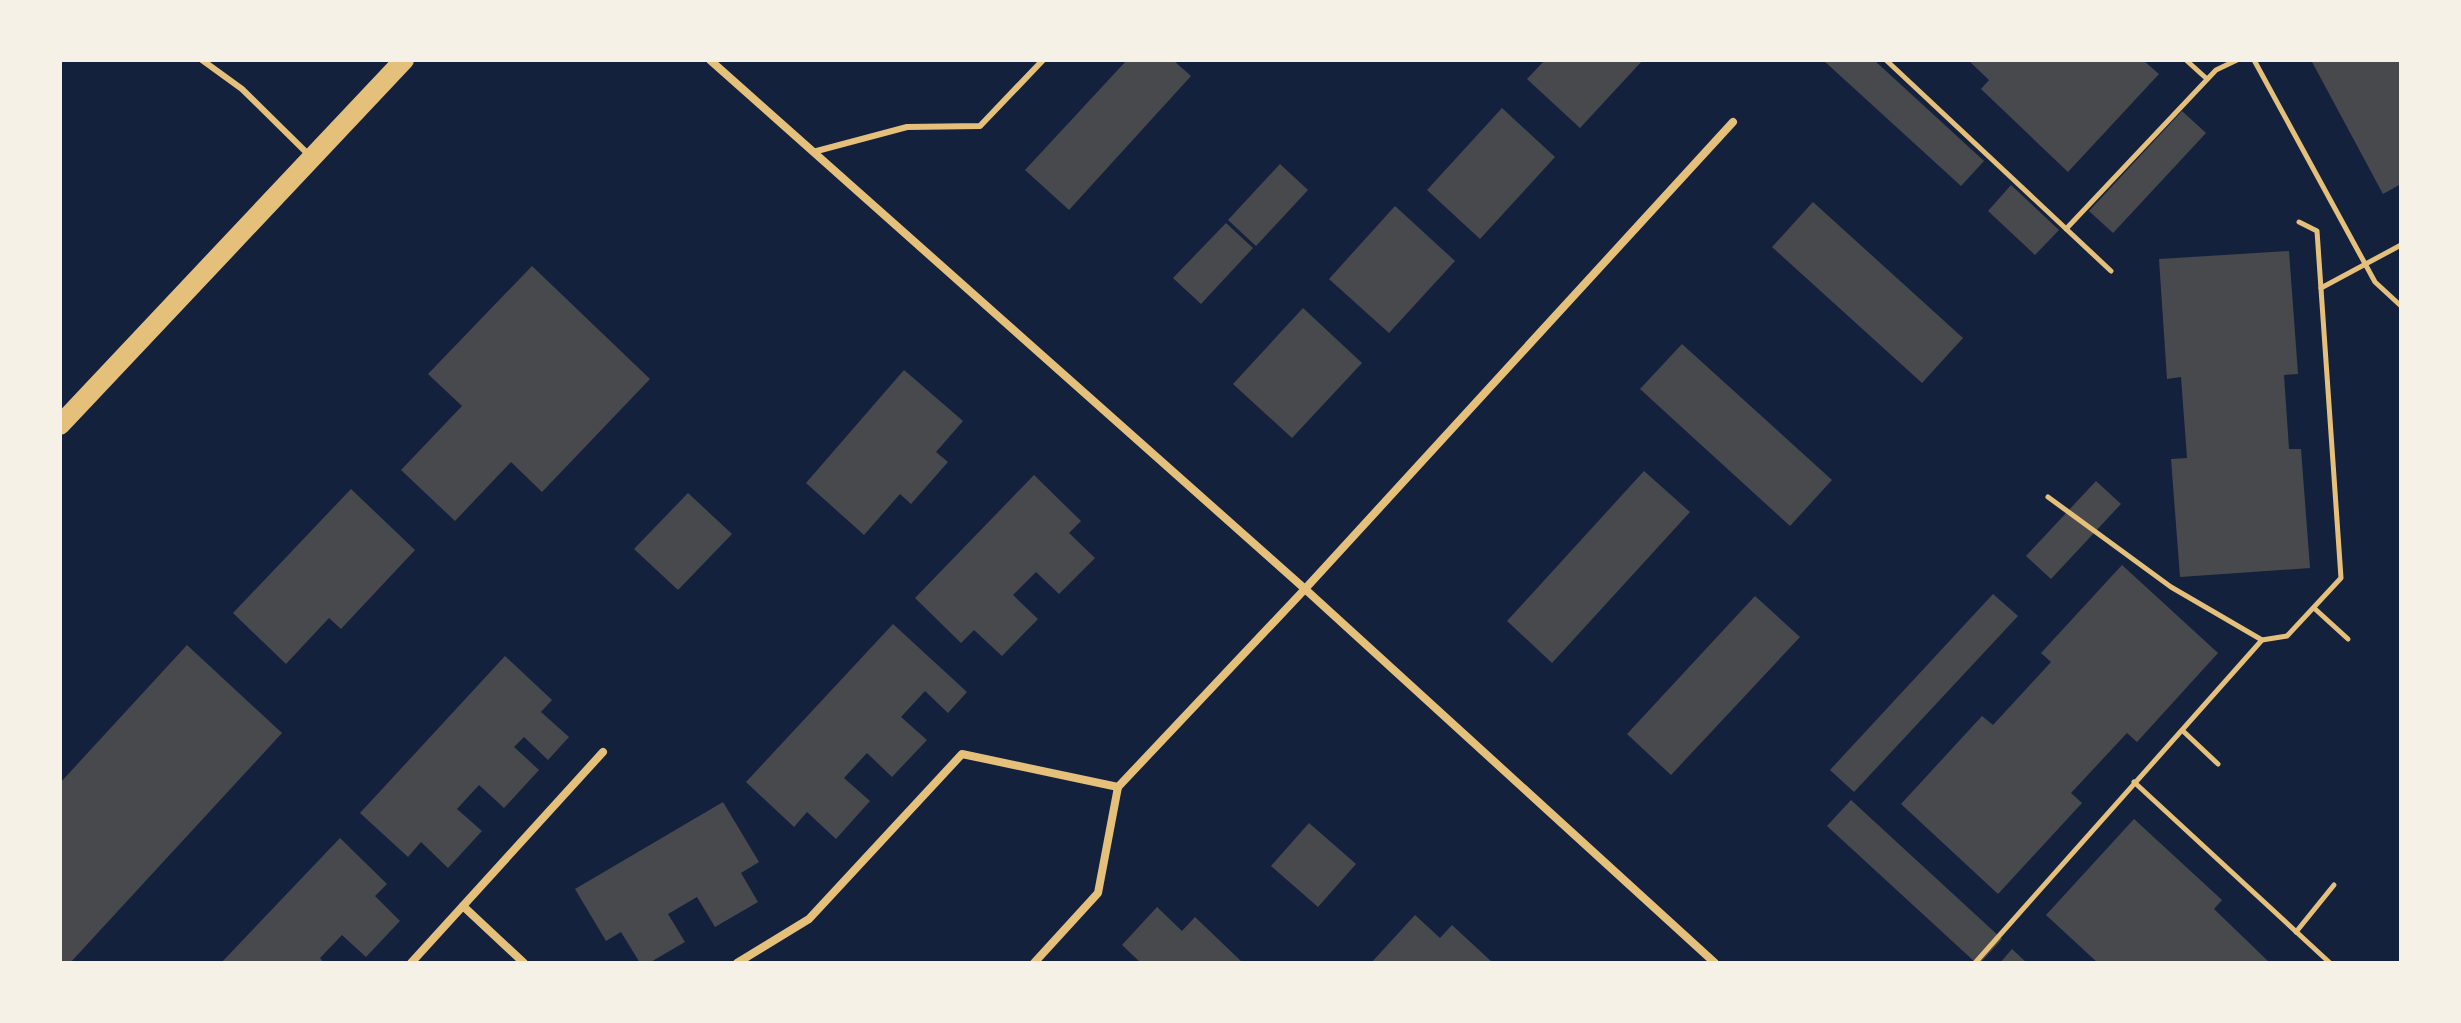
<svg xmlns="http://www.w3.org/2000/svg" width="2461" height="1023" font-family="Helvetica,sans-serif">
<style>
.building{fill:#48494c}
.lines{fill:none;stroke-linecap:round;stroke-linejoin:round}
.path{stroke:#e5c07b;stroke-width:5}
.service{stroke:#e5c07b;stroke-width:6}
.minor{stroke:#e5c07b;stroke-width:8}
.primary{stroke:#e5c07b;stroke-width:20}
</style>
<rect width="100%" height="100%" fill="#14213d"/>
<!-- building -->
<g class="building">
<path d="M 1127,60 L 1173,60 L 1191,76 L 1069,210 L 1025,170 Z"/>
<path d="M 1545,60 L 1643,60 L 1580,128 L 1527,79 Z"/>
<path d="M 1823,60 L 1874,60 L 1984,161 L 1961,186 Z"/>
<path d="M 1968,60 L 2143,60 L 2159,74 L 2068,172 L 1981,89 L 1989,80 Z"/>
<path d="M 2311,60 L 2401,60 L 2401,184 L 2383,194 Z"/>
<path d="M 1502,108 L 1555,157 L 1480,239 L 1427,190 Z"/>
<path d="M 2182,111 L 2206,133 L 2113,233 L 2089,211 Z"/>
<path d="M 1280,164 L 1308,190 L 1256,246 L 1228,220 Z"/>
<path d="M 2011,185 L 2059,230 L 2035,255 L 1988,211 Z"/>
<path d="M 1813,202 L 1963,338 L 1922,383 L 1772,247 Z"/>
<path d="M 1395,206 L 1455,261 L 1389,333 L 1329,279 Z"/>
<path d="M 1226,223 L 1253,248 L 1201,304 L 1173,278 Z"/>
<path d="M 2289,251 L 2298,374 L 2284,375 L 2289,449 L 2301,449 L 2310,568 L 2180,577 L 2171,459 L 2187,458 L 2181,377 L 2167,379 L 2159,259 Z"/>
<path d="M 532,266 L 650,379 L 542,492 L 511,462 L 455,521 L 401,470 L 462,406 L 428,374 Z"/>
<path d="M 1303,308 L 1362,363 L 1292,438 L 1233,384 Z"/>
<path d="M 1682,344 L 1832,480 L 1790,526 L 1640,389 Z"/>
<path d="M 904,370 L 963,421 L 936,452 L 948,462 L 911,504 L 900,494 L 864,535 L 806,483 Z"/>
<path d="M 1644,471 L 1690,512 L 1552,663 L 1507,621 Z"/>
<path d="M 1034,475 L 1081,521 L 1069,533 L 1095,558 L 1059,594 L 1036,572 L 1013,595 L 1038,619 L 1002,656 L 974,630 L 961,643 L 915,598 Z"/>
<path d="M 2096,481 L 2121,504 L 2051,579 L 2026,556 Z"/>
<path d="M 351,489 L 415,550 L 341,629 L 329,618 L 286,664 L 233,613 Z"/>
<path d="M 688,493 L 732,534 L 678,590 L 634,549 Z"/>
<path d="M 2122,565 L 2218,653 L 2137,742 L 2127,733 L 2071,793 L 2082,803 L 1998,894 L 1901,804 L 1982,716 L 1993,725 L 2051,662 L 2041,653 Z"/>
<path d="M 1993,594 L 2018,616 L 1854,792 L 1830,770 Z"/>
<path d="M 1755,596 L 1800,637 L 1671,775 L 1627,734 Z"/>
<path d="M 893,624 L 967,692 L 948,713 L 925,691 L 901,717 L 927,740 L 892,777 L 867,753 L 844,778 L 870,801 L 836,839 L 807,812 L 794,827 L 746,782 Z"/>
<path d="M 187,645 L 282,733 L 70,963 L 60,963 L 60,783 Z"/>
<path d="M 505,656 L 552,700 L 541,712 L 569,737 L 548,760 L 524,737 L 514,747 L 539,770 L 504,808 L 479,785 L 457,809 L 482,831 L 448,868 L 421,842 L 408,857 L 360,813 Z"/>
<path d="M 1851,800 L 2002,939 L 1980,963 L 1976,963 L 1827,826 Z"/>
<path d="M 723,802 L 759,862 L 741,873 L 758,902 L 715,927 L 697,897 L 668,914 L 685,942 L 649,963 L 640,963 L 621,932 L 606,941 L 575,889 Z"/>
<path d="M 2134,819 L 2222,900 L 2214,909 L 2270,963 L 2098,963 L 2046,915 Z"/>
<path d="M 1309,823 L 1356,864 L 1318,907 L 1271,866 Z"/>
<path d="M 340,838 L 387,884 L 375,896 L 400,921 L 366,957 L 342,935 L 320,958 L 324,963 L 221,963 Z"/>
<path d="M 1157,907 L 1182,931 L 1195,917 L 1243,963 L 1141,963 L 1122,945 Z"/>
<path d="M 1415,915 L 1440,938 L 1452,925 L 1493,963 L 1371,963 Z"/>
<path d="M 2012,949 L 2027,963 L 2000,963 Z"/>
</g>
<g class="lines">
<!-- path -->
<g class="path">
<path d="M 1886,60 L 2111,271"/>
<path d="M 2186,60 L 2207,79"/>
<path d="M 2254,60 L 2375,282 L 2401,306"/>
<path d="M 2066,229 L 2216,70 L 2237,60"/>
<path d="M 2321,288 L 2401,245"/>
<path d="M 2048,497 L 2171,587 L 2262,640 L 2287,636 L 2341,578 L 2317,231 L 2299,222"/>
<path d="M 2314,608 L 2348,639"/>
<path d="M 2183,731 L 2218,764"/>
<path d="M 2134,782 L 2330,963"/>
<path d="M 2296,932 L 2334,885"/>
<path d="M 1975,963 L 2262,640"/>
</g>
<!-- service -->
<g class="service">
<path d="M 202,60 L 242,89 L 310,156"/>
<path d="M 813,152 L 907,127 L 980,126 L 1043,60"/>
</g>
<!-- minor -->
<g class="minor">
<path d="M 710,60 L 1305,589 L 1715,963"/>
<path d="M 1118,787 L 1305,589 L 1733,122"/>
<path d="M 463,906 L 524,963"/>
<path d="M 411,963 L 603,752"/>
<path d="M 737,963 L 809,919 L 962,754 L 1118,787"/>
<path d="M 1034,963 L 1098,893 L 1118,787"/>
</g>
<!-- primary -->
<path class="primary" d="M 60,425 L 404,60"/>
</g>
<!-- border -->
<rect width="2461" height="1023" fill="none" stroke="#f6f1e7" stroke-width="124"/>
</svg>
